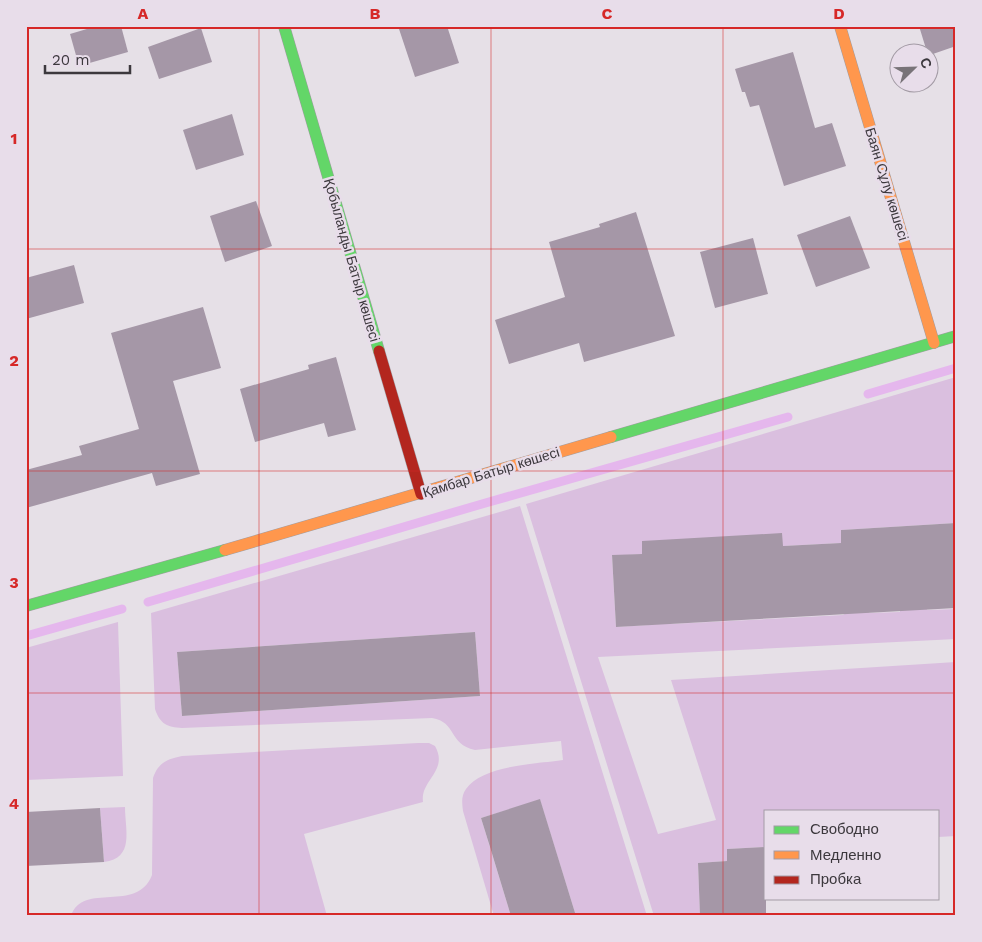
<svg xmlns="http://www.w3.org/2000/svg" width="982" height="942" font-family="'Work Sans',sans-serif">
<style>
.green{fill:#dabfdf;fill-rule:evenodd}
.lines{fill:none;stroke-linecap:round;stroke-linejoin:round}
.stream{stroke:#e5b7ed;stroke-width:9}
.building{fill:#a597a7}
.fast-casing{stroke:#a19da2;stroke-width:12}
.slow-casing{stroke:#a19da2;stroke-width:12}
.jam-casing{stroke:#a19da2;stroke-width:12}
.fast{stroke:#63d668;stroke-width:11}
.slow{stroke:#ff974d;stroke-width:11}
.jam{stroke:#b3261e;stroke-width:11}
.grid{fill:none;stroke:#d62828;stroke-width:1;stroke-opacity:0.55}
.labels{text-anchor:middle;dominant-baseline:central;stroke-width:5;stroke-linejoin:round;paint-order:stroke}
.street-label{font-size:14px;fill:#3c383d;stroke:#e8ddea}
.neatline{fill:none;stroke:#d62828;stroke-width:2}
.grid-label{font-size:16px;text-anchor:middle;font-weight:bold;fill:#d62828}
</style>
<rect width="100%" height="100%" fill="#e6e0e7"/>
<!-- green -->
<g class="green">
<path d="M 956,377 L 956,523 L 841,530 L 841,543 L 783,546 L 642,541 L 642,554 L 612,556 L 616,627 L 649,625 L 670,610 L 671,624 L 843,615 L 868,599 L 869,613 L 900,612 L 900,597 L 926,596 L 927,610 L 956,609 L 956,639 L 598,657 L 658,834 L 716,820 L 671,680 L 956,662 L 956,836 L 938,837 L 938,811 L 766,811 L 766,847 L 727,849 L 727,861 L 698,863 L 700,916 L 654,916 L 526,504 Z"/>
<path d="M 520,506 L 647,916 L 576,916 L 540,800 L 481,818 L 511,916 L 494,916 L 463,811 C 462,803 461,796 466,789 C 482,765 537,764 563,760 L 561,741 L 475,750 C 448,744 457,722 432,718 L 182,728 C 167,727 160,724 155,709 L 151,613 ZM 475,632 L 480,696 L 182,716 L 177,652 Z"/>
<path d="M 118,622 L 123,776 L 26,780 L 26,648 Z"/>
<path d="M 418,743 L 429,743 L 435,746 C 449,771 420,780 423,802 L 304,834 L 327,916 L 71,916 C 83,881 137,914 152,875 L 153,778 C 158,763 167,759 182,756 Z"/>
<path d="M 125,807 C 125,830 135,858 104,862 L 100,808 Z"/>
</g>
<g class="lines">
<!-- stream -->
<g class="stream">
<path d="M 868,394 L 956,368"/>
<path d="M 148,602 L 482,504 L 788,417"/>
<path d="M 26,636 L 122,609"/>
</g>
</g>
<!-- building -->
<g class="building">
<path d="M 97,26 L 121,26 L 128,52 L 79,66 L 70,34 Z"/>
<path d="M 398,26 L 447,26 L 459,63 L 415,77 Z"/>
<path d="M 919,26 L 956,26 L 956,46 L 930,55 L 930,52 L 927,52 Z"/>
<path d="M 201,28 L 212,62 L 159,79 L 148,47 Z"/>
<path d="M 793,52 L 815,128 L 832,123 L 846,166 L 784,186 L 759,105 L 750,107 L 745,92 L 742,92 L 735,69 Z"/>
<path d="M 232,114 L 244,155 L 196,170 L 183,130 Z"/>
<path d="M 256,201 L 272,246 L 225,262 L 210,216 Z"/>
<path d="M 636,212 L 675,336 L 584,362 L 579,343 L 509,364 L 495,320 L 565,297 L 549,242 L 600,227 L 599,224 Z"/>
<path d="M 850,216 L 870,268 L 816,287 L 797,235 Z"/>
<path d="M 753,238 L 768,294 L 715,308 L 700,252 Z"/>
<path d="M 74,265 L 84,303 L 26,319 L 26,278 Z"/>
<path d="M 203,307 L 221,368 L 173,381 L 200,474 L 156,486 L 152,473 L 26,508 L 26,470 L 82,455 L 79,446 L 139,429 L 111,333 Z"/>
<path d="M 336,357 L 356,430 L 328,437 L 324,423 L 255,442 L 240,389 L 309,369 L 308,365 Z"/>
<path d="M 956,523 L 956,608 L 616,627 L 612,555 L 642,554 L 642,541 L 782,533 L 783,546 L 841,543 L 841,530 Z"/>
<path d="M 475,632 L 480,696 L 182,716 L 177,652 Z"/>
<path d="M 540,799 L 576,916 L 511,916 L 490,847 L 481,818 Z"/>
<path d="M 100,808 L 104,862 L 26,866 L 26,812 Z"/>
<path d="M 766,847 L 766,916 L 700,916 L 698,863 L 727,861 L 727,849 Z"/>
</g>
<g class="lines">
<defs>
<g id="fast">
<path d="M 284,26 L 379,351"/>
<path d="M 611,437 L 956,336"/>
<path d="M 26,606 L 225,550"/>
</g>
<g id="slow">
<path d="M 840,26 L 934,343"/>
<path d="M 225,550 L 611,437"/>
</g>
<path id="jam" d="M 379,351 L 421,494"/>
</defs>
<!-- fast casing -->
<use href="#fast" class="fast-casing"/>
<!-- slow casing -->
<use href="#slow" class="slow-casing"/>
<!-- jam casing -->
<use href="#jam" class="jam-casing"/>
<!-- fast -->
<use href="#fast" class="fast"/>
<!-- slow -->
<use href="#slow" class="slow"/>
<!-- jam -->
<use href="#jam" class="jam"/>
</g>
<!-- grid -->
<path class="grid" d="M 259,26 L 259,916M 491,26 L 491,916M 723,26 L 723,916M 26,249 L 956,249M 26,471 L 956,471M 26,693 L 956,693"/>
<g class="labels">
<!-- street labels -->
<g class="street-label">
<text transform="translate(887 184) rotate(73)">Баян Сұлу көшесі</text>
<text transform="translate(352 260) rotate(74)">Қобыланды Батыр көшесі</text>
<text transform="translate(491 472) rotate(-17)">Қамбар Батыр көшесі</text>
</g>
</g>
<!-- border -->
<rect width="982" height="942" fill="none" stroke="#e8ddea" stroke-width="55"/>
<!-- legend -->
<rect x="764" y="810" width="175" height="90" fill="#e8ddea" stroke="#a39ba5"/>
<rect x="774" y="826" width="25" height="8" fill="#63d668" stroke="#a39ba5"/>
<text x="810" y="834" font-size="15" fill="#3c383d">Свободно</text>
<rect x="774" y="851" width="25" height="8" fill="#ff974d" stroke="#a39ba5"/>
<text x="810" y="860" font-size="15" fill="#3c383d">Медленно</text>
<rect x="774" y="876" width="25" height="8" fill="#b3261e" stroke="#a39ba5"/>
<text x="810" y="884" font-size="15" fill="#3c383d">Пробка</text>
<!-- north arrow -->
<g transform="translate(914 68) rotate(67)"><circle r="24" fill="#e8ddea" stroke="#a39ba5"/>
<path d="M0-4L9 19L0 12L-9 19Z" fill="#787378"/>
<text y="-8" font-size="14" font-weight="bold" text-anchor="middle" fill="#3c383d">С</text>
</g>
<!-- scale -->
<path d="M45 65v8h85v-8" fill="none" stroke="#3c383d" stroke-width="2.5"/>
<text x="52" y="65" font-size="15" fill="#3c383d" stroke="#e8ddea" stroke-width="4" paint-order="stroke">20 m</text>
<rect x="28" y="28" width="926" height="886" class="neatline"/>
<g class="grid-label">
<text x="143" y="19">A</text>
<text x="375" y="19">B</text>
<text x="607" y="19">C</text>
<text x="839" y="19">D</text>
<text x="14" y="144">1</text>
<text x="14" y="366">2</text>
<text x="14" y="588">3</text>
<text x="14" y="809">4</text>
</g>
</svg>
